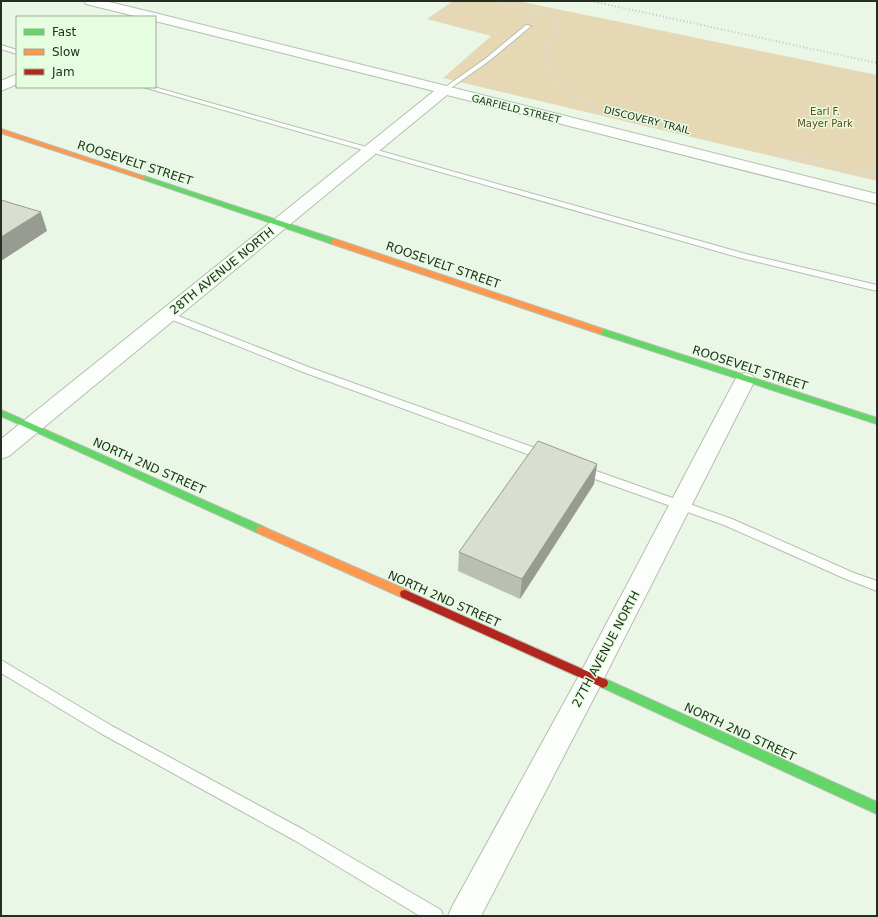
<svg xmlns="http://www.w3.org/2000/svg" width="878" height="917" font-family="'DejaVu Sans',sans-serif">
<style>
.green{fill:#e6d8b4}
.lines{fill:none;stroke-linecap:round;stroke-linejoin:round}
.lane-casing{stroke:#b4beb1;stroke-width:2}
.street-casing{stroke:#b4beb1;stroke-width:2}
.fast-casing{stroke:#b4beb1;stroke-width:2}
.slow-casing{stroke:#b4beb1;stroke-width:2}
.jam-casing{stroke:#b4beb1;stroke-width:2}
.path-far1{stroke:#d8dcd7;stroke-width:1.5;stroke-dasharray:2 1;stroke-linecap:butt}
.path{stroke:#d8dcd7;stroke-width:2;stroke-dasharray:2.5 1.5;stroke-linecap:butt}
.lane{fill:#fcfefb;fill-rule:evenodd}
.street{fill:#fcfefb;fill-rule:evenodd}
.fast{fill:#63d668;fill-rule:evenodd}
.slow{fill:#ff974d;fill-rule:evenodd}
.jam{fill:#b3261e;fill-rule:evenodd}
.rail{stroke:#c2c6c2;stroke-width:2;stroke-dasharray:1 2.5;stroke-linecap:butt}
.wall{fill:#babfb3}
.shaded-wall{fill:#979b92}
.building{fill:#d8ded0;stroke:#979b92}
.labels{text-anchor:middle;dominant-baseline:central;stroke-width:3;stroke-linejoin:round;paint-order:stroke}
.far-street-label{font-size:10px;fill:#252e23;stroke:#e6fee0}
.far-park-label{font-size:10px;fill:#65491a;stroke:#e6fee0}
.street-label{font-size:12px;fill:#252e23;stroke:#e6fee0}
</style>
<rect width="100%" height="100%" fill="#eaf7e7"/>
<!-- green -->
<path class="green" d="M 453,1 L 518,1 L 877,75 L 877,181 L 443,78 L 491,36 L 427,19 Z"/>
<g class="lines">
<defs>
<g id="lane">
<path d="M 526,25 L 531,26 L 489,61 L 445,92 L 441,92 L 441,90 L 485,59 Z"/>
<path d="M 1,45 L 17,50 L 17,54 L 1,49 Z"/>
<path d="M 143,87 L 154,87 L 746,254 L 877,285 L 877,291 L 741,258 Z"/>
<path d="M 168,312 L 311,368 L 549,453 L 550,456 L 549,459 L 541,459 L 303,372 L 165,317 L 163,315 Z"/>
<path d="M 582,466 L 732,519 L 854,573 L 877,581 L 877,591 L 846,579 L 724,525 L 578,473 L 576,470 L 578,467 Z"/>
<path d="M 1,660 L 112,726 L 304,830 L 441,910 L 443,916 L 420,916 L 294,840 L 102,734 L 1,673 Z"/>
</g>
<g id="street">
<path d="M 84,1 L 105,1 L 155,13 L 877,194 L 877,204 L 447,95 L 9,456 L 1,459 L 1,439 L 434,91 L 155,21 L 155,17 L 139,17 L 86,4 Z"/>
<path d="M 17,74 L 17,84 L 1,91 L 1,81 Z"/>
<path d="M 745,373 L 752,375 L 755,380 L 600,686 L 481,916 L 448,916 L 453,905 L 582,670 L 735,380 L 738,375 Z"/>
</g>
<g id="fast">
<path d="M 144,176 L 338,240 L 339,242 L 335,244 L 332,244 L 142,179 L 141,178 Z"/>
<path d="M 597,329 L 603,329 L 877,418 L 877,424 L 597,333 L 596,331 Z"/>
<path d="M 1,410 L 264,527 L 266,530 L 264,533 L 258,533 L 1,416 Z"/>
<path d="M 603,678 L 877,802 L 877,814 L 599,686 L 598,683 L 599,680 Z"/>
</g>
<g id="slow">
<path d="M 1,129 L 146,177 L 147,178 L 142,179 L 1,133 Z"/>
<path d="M 332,240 L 338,240 L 603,329 L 604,331 L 600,333 L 597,333 L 332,244 Z"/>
<path d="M 261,526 L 409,591 L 410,594 L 409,597 L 405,598 L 401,597 L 258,533 L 256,530 L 258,527 Z"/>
</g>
<path id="jam" d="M 405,590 L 607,680 L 608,683 L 607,686 L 603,688 L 599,686 L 401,597 L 400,594 L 401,591 Z"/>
</defs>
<!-- lane casing -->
<use href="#lane" class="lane-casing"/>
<!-- street casing -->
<use href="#street" class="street-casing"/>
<!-- fast casing -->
<use href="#fast" class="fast-casing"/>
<!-- slow casing -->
<use href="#slow" class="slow-casing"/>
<!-- jam casing -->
<use href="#jam" class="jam-casing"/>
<!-- path-far1 -->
<g class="path-far1">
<path d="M 493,1 L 546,12 L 560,25 L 546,43 L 548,73 L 571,95 L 599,108"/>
<path d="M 780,152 L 789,154"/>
</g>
<!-- path -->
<path class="path" d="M 785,153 L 877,176"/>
<!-- lane -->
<use href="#lane" class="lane"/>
<!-- street -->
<use href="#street" class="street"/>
<!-- fast -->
<use href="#fast" class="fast"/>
<!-- slow -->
<use href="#slow" class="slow"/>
<!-- jam -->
<use href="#jam" class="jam"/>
<!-- rail -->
<path class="rail" d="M 591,1 L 877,63"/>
</g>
<!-- wall -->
<path class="wall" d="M 597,464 L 594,484 L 520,599 L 458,571 L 459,552 Z"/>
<!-- shaded-wall -->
<g class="shaded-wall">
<path d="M 41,212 L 47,231 L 1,261 L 1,237 Z"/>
<path d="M 597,464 L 594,484 L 520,599 L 522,579 Z"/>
</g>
<!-- building -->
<g class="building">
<path d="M 1,200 L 41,212 L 1,237 Z"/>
<path d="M 538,441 L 597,464 L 522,579 L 459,552 Z"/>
</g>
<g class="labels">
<!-- far-street labels -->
<g class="far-street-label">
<text transform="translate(516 109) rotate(14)">GARFIELD STREET</text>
<text transform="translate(647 120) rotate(14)">DISCOVERY TRAIL</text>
</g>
<!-- far-park labels -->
<g class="far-park-label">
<text x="825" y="111">Earl F.<tspan x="825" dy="12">Mayer Park</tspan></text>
</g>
<!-- street labels -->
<g class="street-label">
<text transform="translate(135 163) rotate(18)">ROOSEVELT STREET</text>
<text transform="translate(443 265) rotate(19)">ROOSEVELT STREET</text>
<text transform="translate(222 271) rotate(-39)">28TH AVENUE NORTH</text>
<text transform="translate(750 368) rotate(18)">ROOSEVELT STREET</text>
<text transform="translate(149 466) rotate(24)">NORTH 2ND STREET</text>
<text transform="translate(444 599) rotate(24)">NORTH 2ND STREET</text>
<text transform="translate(606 649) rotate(-62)">27TH AVENUE NORTH</text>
<text transform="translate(740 732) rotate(25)">NORTH 2ND STREET</text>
</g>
</g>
<!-- border -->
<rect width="878" height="917" fill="none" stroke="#252e23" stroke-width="4"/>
<!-- legend -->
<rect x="16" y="16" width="140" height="72" fill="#e6fee0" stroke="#99ab94"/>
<rect x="24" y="29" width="20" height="6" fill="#63d668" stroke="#99ab94"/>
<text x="52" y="36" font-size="12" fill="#252e23">Fast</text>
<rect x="24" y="49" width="20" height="6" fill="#ff974d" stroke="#99ab94"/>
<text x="52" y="56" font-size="12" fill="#252e23">Slow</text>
<rect x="24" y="69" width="20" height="6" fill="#b3261e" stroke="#99ab94"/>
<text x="52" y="76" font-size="12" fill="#252e23">Jam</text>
</svg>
